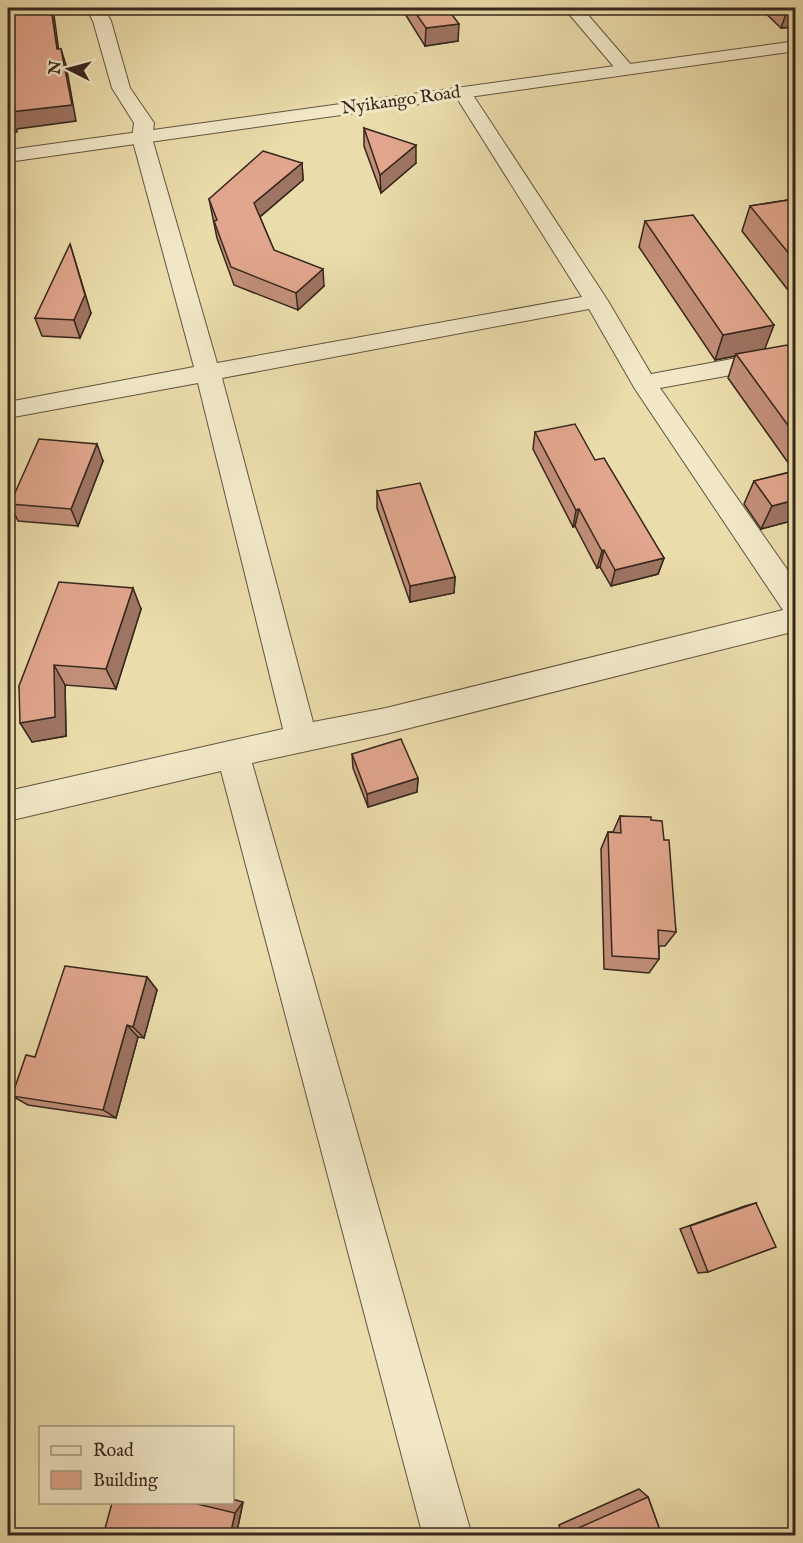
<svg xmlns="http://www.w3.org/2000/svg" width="803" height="1543" font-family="'IM FELL English',serif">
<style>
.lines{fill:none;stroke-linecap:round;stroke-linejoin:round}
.minor-casing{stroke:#635440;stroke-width:2}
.tertiary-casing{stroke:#635440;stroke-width:2}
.minor{fill:#f2e8c8;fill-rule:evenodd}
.tertiary{fill:#f2e8c8;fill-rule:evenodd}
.wall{fill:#c28f79;stroke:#36271d;stroke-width:1.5}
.shaded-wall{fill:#9e7463;stroke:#36271d;stroke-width:1.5}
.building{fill:#e1a68d;stroke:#36271d;stroke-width:1.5}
.labels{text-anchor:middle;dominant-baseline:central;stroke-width:6;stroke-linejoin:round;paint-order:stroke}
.far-street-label{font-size:18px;fill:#36271d;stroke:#f2e8c8}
</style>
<rect width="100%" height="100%" fill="#ebdcab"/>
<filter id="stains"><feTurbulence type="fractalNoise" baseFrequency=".00333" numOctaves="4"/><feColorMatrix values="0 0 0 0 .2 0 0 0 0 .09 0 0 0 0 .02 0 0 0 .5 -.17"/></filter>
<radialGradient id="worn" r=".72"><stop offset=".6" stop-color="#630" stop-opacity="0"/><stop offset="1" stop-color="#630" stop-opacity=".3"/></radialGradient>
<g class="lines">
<defs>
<g id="minor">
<path d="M 86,8 L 104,8 L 111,21 L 130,88 L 154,123 L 152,138 L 217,363 L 582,297 L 453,92 L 455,88 L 469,88 L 471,92 L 608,301 L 651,374 L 796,347 L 796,363 L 660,388 L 796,582 L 796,631 L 386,734 L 252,763 L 472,1536 L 423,1536 L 221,771 L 8,821 L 8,791 L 283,729 L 198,383 L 8,418 L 8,402 L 194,367 L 132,138 L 134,123 L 112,88 L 93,21 ZM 589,309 L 635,389 L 783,610 L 386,708 L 313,722 L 222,378 Z"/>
<path d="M 564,8 L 582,8 L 632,66 L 635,70 L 632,74 L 620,74 Z"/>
</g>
<path id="tertiary" d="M 796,41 L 796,51 L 8,162 L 8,150 Z"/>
</defs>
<!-- minor casing -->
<use href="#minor" class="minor-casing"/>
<!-- tertiary casing -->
<use href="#tertiary" class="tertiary-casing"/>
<!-- minor -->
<use href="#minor" class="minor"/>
<!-- tertiary -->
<use href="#tertiary" class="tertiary"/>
</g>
<!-- wall -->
<g class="wall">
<path d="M 402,8 L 447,8 L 458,41 L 425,46 L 402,9 Z"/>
<path d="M 760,8 L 795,8 L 795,27 L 781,28 Z"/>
<path d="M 364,128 L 416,163 L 381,193 L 364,146 Z"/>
<path d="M 302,163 L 303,180 L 260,217 L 274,250 L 324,286 L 298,310 L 234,285 L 217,238 L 209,199 Z"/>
<path d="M 795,199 L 795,299 L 742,231 L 750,206 Z"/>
<path d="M 645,221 L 765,349 L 795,356 L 795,520 L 761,529 L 744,504 L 754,481 L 794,471 L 728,378 L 735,356 L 715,360 L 639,247 Z"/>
<path d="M 91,313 L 80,338 L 42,336 L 35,318 Z"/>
<path d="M 535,432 L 595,460 L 664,558 L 658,574 L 611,586 L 600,567 L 597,568 L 575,526 L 573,527 L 533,449 Z"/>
<path d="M 103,461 L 78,526 L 18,521 L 10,504 Z"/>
<path d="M 377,491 L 455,577 L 454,593 L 410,602 L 377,508 Z"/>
<path d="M 141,609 L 116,689 L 65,685 L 66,736 L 32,742 L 19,686 Z"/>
<path d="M 795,709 L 795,746 L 789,718 Z"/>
<path d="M 352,754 L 418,778 L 417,792 L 368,807 L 353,768 Z"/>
<path d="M 620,816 L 651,820 L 664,840 L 676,932 L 665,946 L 659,946 L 659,959 L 649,973 L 604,969 L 601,849 L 608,832 L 613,832 Z"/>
<path d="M 147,977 L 157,990 L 144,1038 L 138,1037 L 116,1118 L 28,1105 L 12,1096 L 35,1057 Z"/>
<path d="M 756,1203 L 708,1272 L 698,1273 L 680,1229 L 745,1206 Z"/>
<path d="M 639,1489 L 648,1497 L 662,1536 L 562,1536 L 559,1525 Z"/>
<path d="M 232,1499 L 243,1502 L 236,1536 L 112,1503 L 232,1503 Z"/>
</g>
<!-- shaded-wall -->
<g class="shaded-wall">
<path d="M 51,8 L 53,8 L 61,66 L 57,49 Z"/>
<path d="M 795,10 L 795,27 L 781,28 L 787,11 Z"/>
<path d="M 459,24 L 458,41 L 425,46 L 426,28 Z"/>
<path d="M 61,49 L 66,65 L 76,121 L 17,129 L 17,132 L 8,134 L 8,116 Z"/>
<path d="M 416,145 L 416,163 L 381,193 L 380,175 Z"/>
<path d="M 302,163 L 303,180 L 256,220 L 254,203 Z"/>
<path d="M 70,244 L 91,313 L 80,338 L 74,320 Z"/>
<path d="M 323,269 L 324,286 L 298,310 L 296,293 Z"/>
<path d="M 774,325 L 764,351 L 736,354 L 735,356 L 715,360 L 723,335 Z"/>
<path d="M 97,444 L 103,461 L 78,526 L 71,509 Z"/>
<path d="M 795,500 L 795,520 L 761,529 L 772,506 Z"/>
<path d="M 579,509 L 575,526 L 573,527 L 576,510 Z"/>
<path d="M 604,550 L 600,567 L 597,568 L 602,551 Z"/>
<path d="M 664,558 L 658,574 L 611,586 L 615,570 Z"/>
<path d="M 455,577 L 454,593 L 410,602 L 410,586 Z"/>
<path d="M 133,588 L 141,609 L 116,689 L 106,669 Z"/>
<path d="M 54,665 L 65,685 L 66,736 L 32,742 L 20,723 Z"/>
<path d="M 418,778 L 417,792 L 368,807 L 367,794 Z"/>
<path d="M 147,977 L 157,990 L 144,1038 L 133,1027 Z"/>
<path d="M 127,1025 L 138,1037 L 116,1118 L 103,1110 Z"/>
<path d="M 243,1502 L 236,1536 L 230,1536 L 235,1513 Z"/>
</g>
<!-- building -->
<g class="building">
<path d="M 8,8 L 51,8 L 57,49 L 61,49 L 72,105 L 11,112 L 12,116 L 8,116 Z"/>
<path d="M 412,8 L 447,8 L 459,24 L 426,28 Z"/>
<path d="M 783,8 L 795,8 L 795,10 L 787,11 Z"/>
<path d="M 364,128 L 416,145 L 380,175 Z"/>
<path d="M 263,151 L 302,163 L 254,203 L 274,250 L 323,269 L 296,293 L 231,267 L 214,221 L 217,220 L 209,199 Z"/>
<path d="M 795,199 L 795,261 L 750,206 Z"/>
<path d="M 693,215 L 774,325 L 723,335 L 645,221 Z"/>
<path d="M 70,244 L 85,295 L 74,320 L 35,318 Z"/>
<path d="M 787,345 L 795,356 L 795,435 L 736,354 Z"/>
<path d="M 575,424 L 595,460 L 604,458 L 664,558 L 615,570 L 604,550 L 602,551 L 579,509 L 576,510 L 535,432 Z"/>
<path d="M 39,439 L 97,444 L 71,509 L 10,504 Z"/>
<path d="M 795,471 L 795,500 L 772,506 L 754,481 Z"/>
<path d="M 420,483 L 455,577 L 410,586 L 377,491 Z"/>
<path d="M 59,582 L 133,588 L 106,669 L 54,665 L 55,717 L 20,723 L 19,686 Z"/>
<path d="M 401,739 L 418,778 L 367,794 L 352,754 Z"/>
<path d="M 620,816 L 651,817 L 651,820 L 662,821 L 664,840 L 669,840 L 676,932 L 658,930 L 659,959 L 612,956 L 608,832 L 621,833 Z"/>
<path d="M 65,966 L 147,977 L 133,1027 L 127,1025 L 103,1110 L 12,1096 L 26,1055 L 35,1057 Z"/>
<path d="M 756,1203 L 776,1247 L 708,1272 L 690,1226 Z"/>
<path d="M 648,1497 L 662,1536 L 565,1536 L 565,1534 Z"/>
<path d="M 112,1503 L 193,1503 L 235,1513 L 230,1536 L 103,1536 Z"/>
</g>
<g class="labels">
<!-- far-street labels -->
<g class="far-street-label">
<text transform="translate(401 101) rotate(-8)">Nyikango Road</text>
</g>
</g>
<!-- margin -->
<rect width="803" height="1543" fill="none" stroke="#ebdcab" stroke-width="30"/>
<rect x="9" y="9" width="785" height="1525" fill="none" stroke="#36271d" stroke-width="3"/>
<rect x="15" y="15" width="773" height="1513" fill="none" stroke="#36271d" stroke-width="1.5"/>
<!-- legend -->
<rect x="39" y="1426" width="195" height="78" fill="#f2e8c8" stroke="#a79b84" stroke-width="1.5"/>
<rect x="51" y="1446" width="30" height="9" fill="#f2e8c8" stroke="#a79b84" stroke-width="1.5"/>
<text x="93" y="1456" font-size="18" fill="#36271d">Road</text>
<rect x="51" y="1471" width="30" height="18" fill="#e1a68d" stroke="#a79b84" stroke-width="1.5"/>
<text x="93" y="1486" font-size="18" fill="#36271d">Building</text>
<!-- north arrow -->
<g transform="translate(69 69) rotate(276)" stroke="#f2e8c8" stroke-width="4.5" paint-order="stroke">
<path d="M0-4.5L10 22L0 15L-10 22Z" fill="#36271d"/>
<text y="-9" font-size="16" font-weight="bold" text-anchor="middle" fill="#36271d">N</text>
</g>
<rect width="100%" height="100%" filter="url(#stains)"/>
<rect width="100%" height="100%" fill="url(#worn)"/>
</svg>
